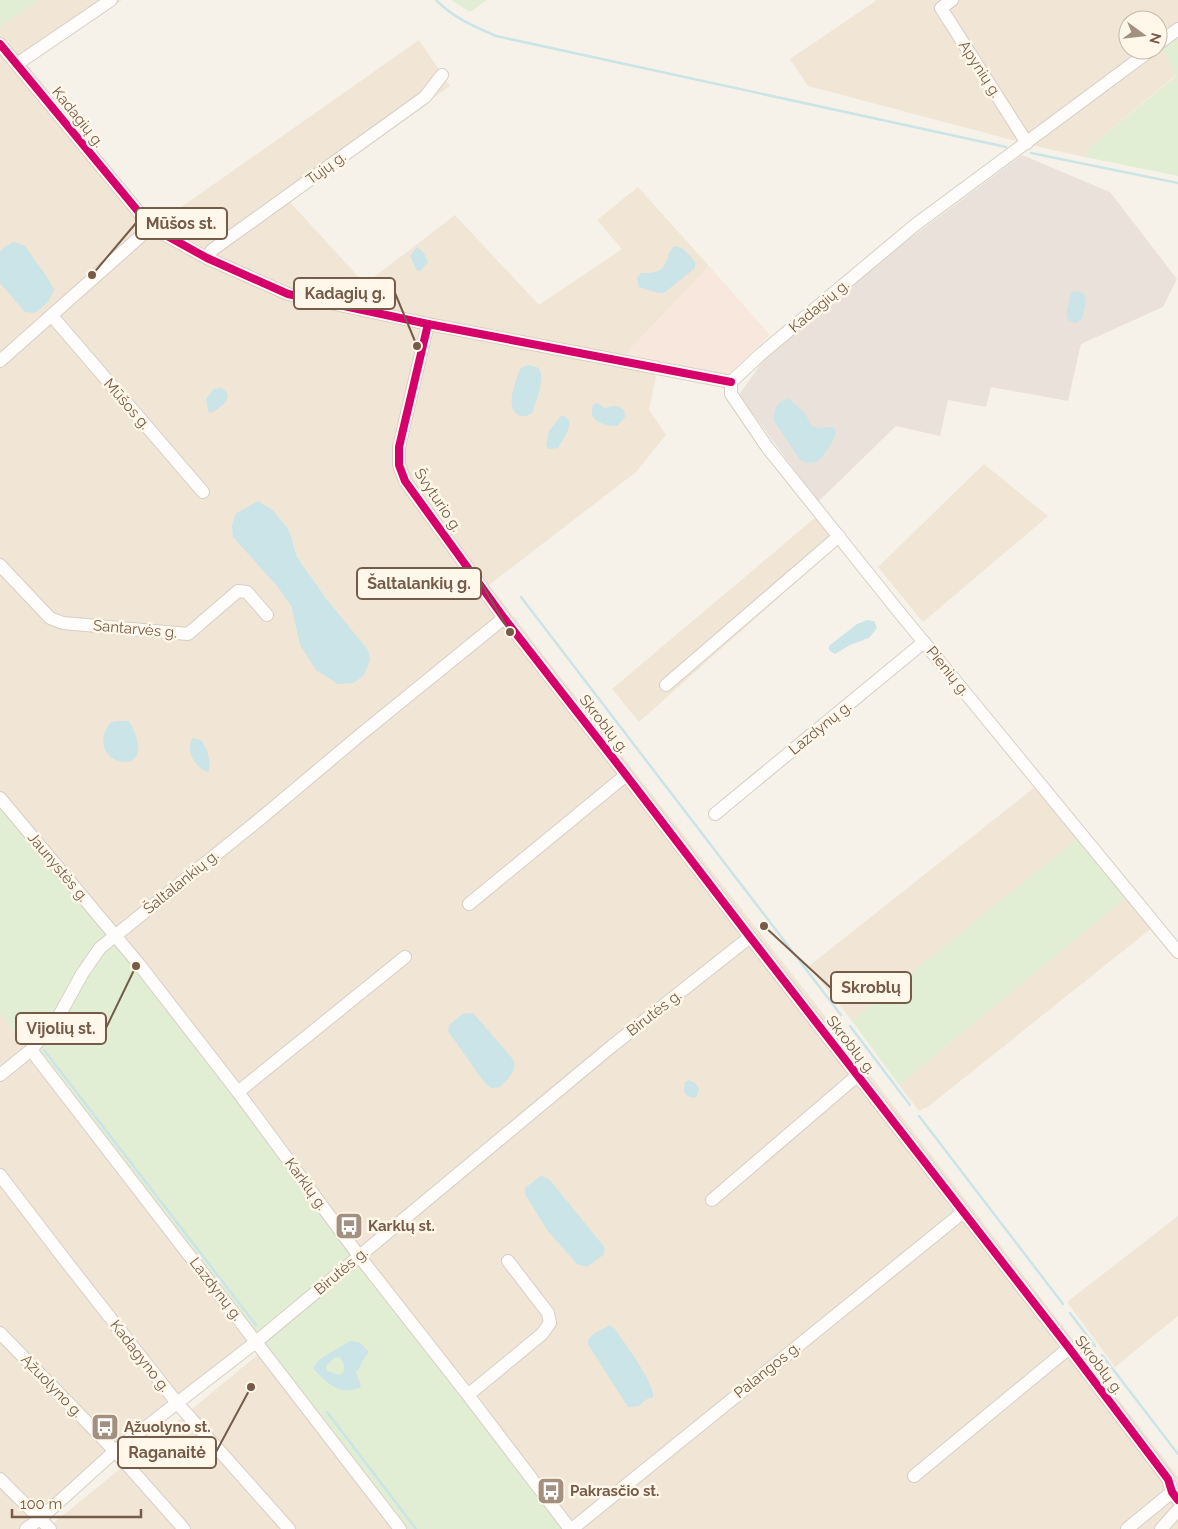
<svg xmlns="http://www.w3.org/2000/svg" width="1178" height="1529" font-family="Raleway,sans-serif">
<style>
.residential{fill:#f1e5d6;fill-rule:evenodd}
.commercial{fill:#f8e7dc}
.industrial{fill:#eae2da}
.green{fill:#e2eed3}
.water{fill:#cae4e8;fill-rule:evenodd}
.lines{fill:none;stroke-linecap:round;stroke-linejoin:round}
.stream{stroke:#cae4e8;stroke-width:2.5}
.minor-casing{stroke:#d6cfc7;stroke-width:14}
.minor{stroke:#fefdfc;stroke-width:12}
.cycleway-casing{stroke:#fff8ea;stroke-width:11}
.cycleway{stroke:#d6006c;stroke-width:8}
.labels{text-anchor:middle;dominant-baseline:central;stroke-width:5;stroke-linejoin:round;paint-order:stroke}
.street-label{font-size:15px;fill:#765b48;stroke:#fff8ea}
.poi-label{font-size:15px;font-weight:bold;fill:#765b48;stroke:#fff8ea;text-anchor:start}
.leader{fill:none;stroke:#765b48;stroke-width:2}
.callout-dot{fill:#765b48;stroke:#fff8ea;stroke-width:2}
.callout{fill:#fff8ea;stroke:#765b48;stroke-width:2}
.callout-label{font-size:16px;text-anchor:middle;font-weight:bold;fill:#765b48}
</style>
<rect width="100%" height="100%" fill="#f7f2e9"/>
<!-- residential -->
<g class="residential">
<path d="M 39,0 L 122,0 L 27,65 L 157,224 L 419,40 L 450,86 L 290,202 L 365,284 L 455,215 L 539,305 L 622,249 L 597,220 L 638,187 L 709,266 L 626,354 L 656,376 L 649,410 L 666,435 L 636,472 L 489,585 L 838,1033 L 1178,1477 L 1178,1529 L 570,1529 L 97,911 L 0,790 L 0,27 ZM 258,501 L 273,510 L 289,530 L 297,557 L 328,601 L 300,645 L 291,606 L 277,586 L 236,513 Z"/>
<path d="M 877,0 L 1178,0 L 1178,36 L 1163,48 L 1176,75 L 1089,148 L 1085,157 L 1031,145 L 808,86 L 790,59 ZM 1128,20 L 1158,20 L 1158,50 L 1128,50 Z"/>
<path d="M 984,464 L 1048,516 L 923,622 L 878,567 Z"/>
<path d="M 816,517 L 838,545 L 639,722 L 612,689 Z"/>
<path d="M 1035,787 L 1077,839 L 852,1021 L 809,966 Z"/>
<path d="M 1128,896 L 1153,927 L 929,1106 L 919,1111 L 899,1085 Z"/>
<path d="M 0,1013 L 256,1342 L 24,1529 L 0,1529 Z"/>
<path d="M 1178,1216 L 1178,1316 L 1115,1367 L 1067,1302 Z"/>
<path d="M 262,1351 L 400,1529 L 46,1529 L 126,1464 Z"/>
</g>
<!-- commercial -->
<path class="commercial" d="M 709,266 L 770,335 L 728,375 L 625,354 Z"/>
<!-- industrial -->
<path class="industrial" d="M 1022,155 L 1110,192 L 1177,279 L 1163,307 L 1081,344 L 1068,401 L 991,387 L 986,407 L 948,400 L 940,436 L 896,426 L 818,502 L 739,395 L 762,362 L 893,251 Z"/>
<!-- green -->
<g class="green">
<path d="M 0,0 L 39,0 L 0,27 Z"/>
<path d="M 451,0 L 487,0 L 470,12 Z"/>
<path d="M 1178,36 L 1178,176 L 1085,157 L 1089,148 L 1176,76 L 1163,48 Z"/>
<path d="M 0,790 L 97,911 L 570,1529 L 400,1529 L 0,1013 Z"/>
<path d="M 1077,839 L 1128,896 L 899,1085 L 852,1021 Z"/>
</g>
<!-- water -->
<g class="water">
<path d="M 14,242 L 25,246 L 49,280 L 54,290 L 48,302 L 35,313 L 25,312 L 0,283 L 0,252 L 3,248 Z"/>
<path d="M 674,246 C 683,246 689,255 695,262 L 695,268 L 664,293 L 658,293 L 639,287 L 637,278 L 641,273 C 672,274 661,261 674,246 Z"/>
<path d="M 417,247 L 424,253 L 428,262 L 420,271 L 417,271 L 410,256 Z"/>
<path d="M 1074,291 L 1084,293 L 1086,301 L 1082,319 L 1076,323 L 1069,321 L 1066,316 L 1071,293 Z"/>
<path d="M 529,365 C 532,366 535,366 538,368 C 547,376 535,403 532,413 C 527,416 522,418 517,414 C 505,406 516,382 519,371 L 522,367 Z"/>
<path d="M 221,388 C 237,396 220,409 210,413 L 208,411 L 206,399 L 214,389 Z"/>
<path d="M 789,399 L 804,412 L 812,426 L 818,428 L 832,427 L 836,431 C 834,443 825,454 817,462 L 807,463 L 800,460 L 774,421 C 773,411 777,400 789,399 Z"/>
<path d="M 597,403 L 605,408 C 613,405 617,405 624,410 L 625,417 L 617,426 C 604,427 585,419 594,404 Z"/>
<path d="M 561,416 C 579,418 563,439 558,448 L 548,449 L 546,445 L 549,431 Z"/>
<path d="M 258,501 L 273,510 L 289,530 L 297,557 L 328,601 L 368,650 L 370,660 L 364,675 L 354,683 L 338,684 L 316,670 L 300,645 L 291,606 L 277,586 L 233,537 L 232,526 L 236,513 Z"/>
<path d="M 867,620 L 874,621 L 877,628 L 869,638 L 850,645 L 835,654 L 829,650 L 829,646 L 857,624 Z"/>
<path d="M 119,721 L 129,721 C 163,781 91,767 105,732 C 106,729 109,725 111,722 Z"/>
<path d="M 193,738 L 201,740 C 207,747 212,764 208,772 C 196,769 184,750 193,738 Z"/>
<path d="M 473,1013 L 513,1059 C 518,1071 507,1079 500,1087 L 491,1088 L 484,1082 L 448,1031 L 449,1025 L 463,1014 Z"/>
<path d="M 689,1080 L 695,1083 L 699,1089 L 697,1096 L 694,1098 L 687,1096 L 684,1091 L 685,1082 Z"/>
<path d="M 541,1176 L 549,1179 L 605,1248 L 603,1255 L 587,1267 L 577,1264 L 547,1230 L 525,1194 L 525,1188 Z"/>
<path d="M 610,1325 L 615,1329 C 624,1343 655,1383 653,1397 L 645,1400 L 639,1406 L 628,1407 L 588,1344 L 588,1340 L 593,1334 Z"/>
<path d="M 350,1341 L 359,1342 L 369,1352 L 362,1361 L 361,1366 L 356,1372 L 361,1387 C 340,1397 326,1383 313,1368 L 320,1359 ZM 339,1357 C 344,1362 345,1366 343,1373 L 339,1375 L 327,1371 L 326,1366 L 334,1358 Z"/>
</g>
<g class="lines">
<!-- stream -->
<g class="stream">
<path d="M 436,0 C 454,18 473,26 496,36 L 1006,147"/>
<path d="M 1031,153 L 1178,183"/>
<path d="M 521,597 L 841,1015"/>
<path d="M 850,1026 L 910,1105"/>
<path d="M 44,1050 L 256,1325"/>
<path d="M 919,1116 L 1063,1304"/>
<path d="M 1070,1313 L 1095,1346"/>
<path d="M 1102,1355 L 1178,1454"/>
<path d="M 327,1412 L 416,1529"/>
</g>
<defs>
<g id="minor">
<path d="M 952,0 L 941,8 L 1027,143"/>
<path d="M 0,44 L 151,227 L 207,258 L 288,294 L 428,324 L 731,382"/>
<path d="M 1158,44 L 1178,29"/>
<path d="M 17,64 L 111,0"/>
<path d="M 207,258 L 212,250 L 425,97 L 442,75"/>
<path d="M 52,316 L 203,492"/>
<path d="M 428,324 L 399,447 L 399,465 L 405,481 L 504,618 L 626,775 L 750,937 L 1069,1348 L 1168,1479 L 1172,1492 L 1178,1500"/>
<path d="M 0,361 L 151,227"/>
<path d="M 731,382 L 731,394 L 767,447 L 899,612 L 1178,952"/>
<path d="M 731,382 L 761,354 L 915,225 L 1151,50"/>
<path d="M 0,565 L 50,618 L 63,623 L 188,634 L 238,591 L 247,592 L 267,615"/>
<path d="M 666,685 L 839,536"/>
<path d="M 0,798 L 138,963 L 238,1092 L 359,1256 L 468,1395 L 570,1529"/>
<path d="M 715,814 L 924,642"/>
<path d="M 469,904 L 626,775"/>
<path d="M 31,1050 L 400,1529"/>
<path d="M 0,1075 L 31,1050 L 59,1016 L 82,974 L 100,948 L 260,819 L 360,735 L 504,618"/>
<path d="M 238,1092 L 405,957"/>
<path d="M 0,1175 L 65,1260 L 177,1403 L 289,1529"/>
<path d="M 712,1200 L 858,1075"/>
<path d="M 0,1333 L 115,1451 L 184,1529"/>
<path d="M 468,1395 L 542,1334 L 550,1323 L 548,1313 L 508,1261"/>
<path d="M 914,1476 L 1069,1348"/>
<path d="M 0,1479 L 50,1529"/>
<path d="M 26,1529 L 40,1519 L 115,1451 L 256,1342 L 612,1046 L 750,937"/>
<path d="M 572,1529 L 962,1213"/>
<path d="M 1127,1529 L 1172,1492"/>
<path d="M 1161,1529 L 1178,1510"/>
</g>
</defs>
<!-- minor casing -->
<use href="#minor" class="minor-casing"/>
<!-- minor -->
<use href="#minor" class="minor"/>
<defs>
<g id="cycleway">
<path d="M 0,44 L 151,227 L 207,258 L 288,294 L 428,324 L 731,382"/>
<path d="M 428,324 L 399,447 L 399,465 L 405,481 L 504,618 L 626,775 L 750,937 L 1069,1348 L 1168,1479 L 1172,1492 L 1178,1500"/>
</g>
</defs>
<!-- cycleway casing -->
<use href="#cycleway" class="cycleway-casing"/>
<!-- cycleway -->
<use href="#cycleway" class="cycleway"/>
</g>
<!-- icons -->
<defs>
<symbol id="bus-square" viewBox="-11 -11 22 22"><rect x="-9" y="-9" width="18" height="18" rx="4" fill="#a39080" stroke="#fff8ea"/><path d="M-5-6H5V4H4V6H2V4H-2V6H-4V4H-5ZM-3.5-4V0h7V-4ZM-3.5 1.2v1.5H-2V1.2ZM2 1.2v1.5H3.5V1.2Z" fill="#fff"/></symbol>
</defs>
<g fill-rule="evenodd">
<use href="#bus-square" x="333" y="1210" width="32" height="32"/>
<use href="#bus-square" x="89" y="1411" width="32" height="32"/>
<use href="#bus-square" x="535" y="1475" width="32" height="32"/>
</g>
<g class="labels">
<!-- street labels -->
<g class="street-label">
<text transform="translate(980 69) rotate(57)">Apynių g.</text>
<text transform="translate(78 117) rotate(51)">Kadagių g.</text>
<text transform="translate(326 168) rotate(-36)">Tujų g.</text>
<text transform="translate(819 306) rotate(-40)">Kadagių g.</text>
<text transform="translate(127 404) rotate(49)">Mūšos g.</text>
<text transform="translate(438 500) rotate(56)">Švyturio g.</text>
<text transform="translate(135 629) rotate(5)">Santarvės g.</text>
<text transform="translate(948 671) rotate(51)">Pienių g.</text>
<text transform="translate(604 724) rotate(52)">Skroblų g.</text>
<text transform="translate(820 728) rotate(-39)">Lazdynų g.</text>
<text transform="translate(58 867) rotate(50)">Jaunystės g.</text>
<text transform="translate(181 882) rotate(-39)">Šaltalankių g.</text>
<text transform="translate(654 1013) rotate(-38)">Birutės g.</text>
<text transform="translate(851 1045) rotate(52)">Skroblų g.</text>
<text transform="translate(306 1184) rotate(54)">Karklų g.</text>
<text transform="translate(341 1271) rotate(-40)">Birutės g.</text>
<text transform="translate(216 1289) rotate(52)">Lazdynų g.</text>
<text transform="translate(140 1356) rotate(52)">Kadagyno g.</text>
<text transform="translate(1099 1365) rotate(53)">Skroblų g.</text>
<text transform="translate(767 1370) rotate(-39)">Palangos g.</text>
<text transform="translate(52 1386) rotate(46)">Ąžuolyno g.</text>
</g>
<!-- poi labels -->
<g class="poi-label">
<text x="368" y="1226">Karklų st.</text>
<text x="124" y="1427">Ąžuolyno st.</text>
<text x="570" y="1491">Pakrasčio st.</text>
</g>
</g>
<!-- callouts -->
<path class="leader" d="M92 275L136 223M417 346L395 293M510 632L481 583M764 926L831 988M136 966L106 1028M251 1387L216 1452"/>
<g class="callout-dot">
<circle cx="92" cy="275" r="5"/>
<circle cx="417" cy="346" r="5"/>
<circle cx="510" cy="632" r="5"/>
<circle cx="764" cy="926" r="5"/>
<circle cx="136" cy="966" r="5"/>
<circle cx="251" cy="1387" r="5"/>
</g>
<g class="callout">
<rect x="136" y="208" width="91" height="31" rx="5"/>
<rect x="294" y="278" width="101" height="31" rx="5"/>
<rect x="357" y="568" width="124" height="31" rx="5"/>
<rect x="831" y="972" width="80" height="31" rx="5"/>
<rect x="16" y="1013" width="90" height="31" rx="5"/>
<rect x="118" y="1437" width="98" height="31" rx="5"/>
</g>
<g class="callout-label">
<text x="181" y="229">Mūšos st.</text>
<text x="345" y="299">Kadagių g.</text>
<text x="419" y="589">Šaltalankių g.</text>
<text x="871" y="993">Skroblų</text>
<text x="61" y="1034">Vijolių st.</text>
<text x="167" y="1458">Raganaitė</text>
</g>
<!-- north arrow -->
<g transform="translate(1143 35) rotate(105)"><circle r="24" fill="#fff8ea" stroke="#c8b9a9"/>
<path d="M0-4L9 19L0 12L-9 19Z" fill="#a39080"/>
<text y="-8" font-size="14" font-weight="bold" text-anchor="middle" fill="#765b48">N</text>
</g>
<!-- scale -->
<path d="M12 1509v8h129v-8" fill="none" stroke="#765b48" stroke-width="2.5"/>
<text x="20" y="1509" font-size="15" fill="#765b48" stroke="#fff8ea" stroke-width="4" paint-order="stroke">100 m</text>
</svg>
